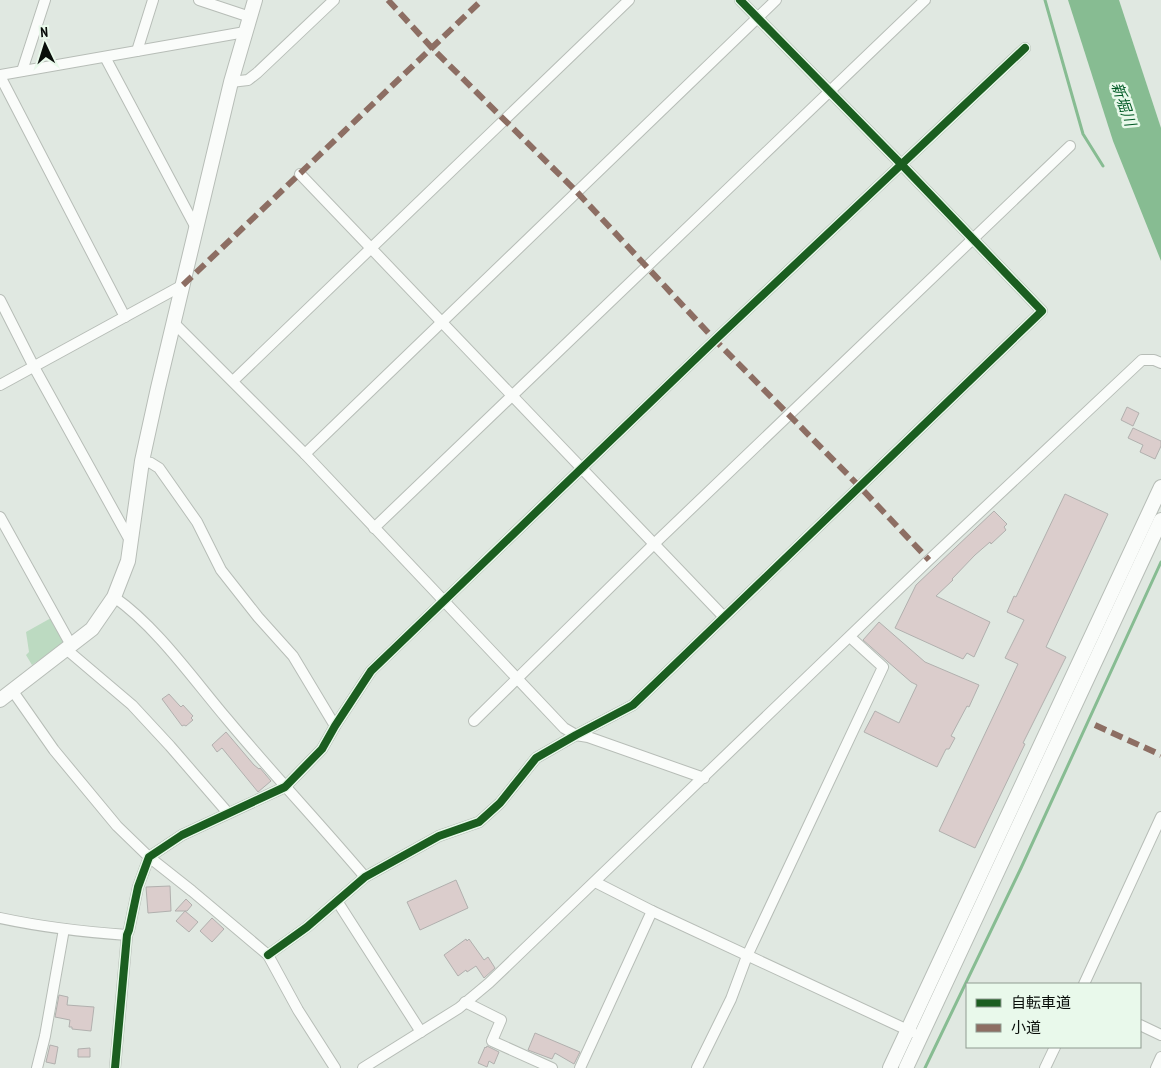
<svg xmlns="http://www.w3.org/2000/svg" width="1161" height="1068" font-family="'PT Sans Narrow','Noto Sans JP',sans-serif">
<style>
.green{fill:#bcdac1}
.water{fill:#87bc92}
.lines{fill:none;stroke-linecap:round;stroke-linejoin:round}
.stream{stroke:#87bc92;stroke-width:3}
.building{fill:#dbcdcc;stroke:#b1b0ae}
.street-casing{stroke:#b7bdb7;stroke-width:12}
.secondary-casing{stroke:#b7bdb7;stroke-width:16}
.street{stroke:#fafcfa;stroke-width:10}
.secondary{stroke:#fafcfa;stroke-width:14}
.quiet{stroke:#8d6e63;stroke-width:6;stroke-dasharray:12 6;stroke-linecap:butt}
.cycleway-casing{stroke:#e9f9eb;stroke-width:11}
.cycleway{stroke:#1b5e20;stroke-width:8}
.labels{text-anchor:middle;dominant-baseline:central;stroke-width:5;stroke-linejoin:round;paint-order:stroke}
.water-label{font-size:15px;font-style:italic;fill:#015924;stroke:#e9f9eb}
</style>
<rect width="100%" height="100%" fill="#e0e8e1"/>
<!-- green -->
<path class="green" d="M 51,618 L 64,643 L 32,665 L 26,655 L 29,652 L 26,632 Z"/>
<!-- water -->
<path class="water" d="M 1068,0 L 1119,0 L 1161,128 L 1161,261 L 1113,141 Z"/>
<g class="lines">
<!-- stream -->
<g class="stream">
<path d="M 1045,0 L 1083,134 L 1103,166"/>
<path d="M 925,1068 L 1021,868 L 1161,562"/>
</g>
</g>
<!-- building -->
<g class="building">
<path d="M 1127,407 L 1139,413 L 1133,426 L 1121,420 Z"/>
<path d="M 1133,428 L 1161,441 L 1161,446 L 1155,459 L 1140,452 L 1143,445 L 1128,438 Z"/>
<path d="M 1065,494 L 1108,514 L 1046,647 L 1066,657 L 1023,743 L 1025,744 L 975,848 L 939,831 L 1018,664 L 1005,658 L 1024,620 L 1007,612 L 1014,596 L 1016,597 Z"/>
<path d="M 994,511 L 1007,524 L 1004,527 L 1006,530 L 991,544 L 990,542 L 975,555 L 952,579 L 953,580 L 936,596 L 990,622 L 974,657 L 967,653 L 963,659 L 895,628 L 916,585 Z"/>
<path d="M 879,622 L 925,662 L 979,685 L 969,707 L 967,706 L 951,736 L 955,738 L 949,749 L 946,749 L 937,767 L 864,732 L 875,711 L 899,723 L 917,685 L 911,682 L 863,640 Z"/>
<path d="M 169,694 L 179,705 L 181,707 L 183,705 L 193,716 L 191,718 L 193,720 L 186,726 L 184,725 L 182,726 L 162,699 Z"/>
<path d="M 226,732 L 254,765 L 259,769 L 260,768 L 271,781 L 258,792 L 222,748 L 217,752 L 212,745 Z"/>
<path d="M 456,880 L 468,908 L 420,930 L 407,902 Z"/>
<path d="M 170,886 L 171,911 L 148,913 L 146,887 Z"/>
<path d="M 186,899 L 192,905 L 187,911 L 175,911 Z"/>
<path d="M 185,911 L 198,922 L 189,932 L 176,921 Z"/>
<path d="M 212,918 L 224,929 L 212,942 L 200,931 Z"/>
<path d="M 466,939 L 467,941 L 469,939 L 484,960 L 488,957 L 495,968 L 484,978 L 476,966 L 467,972 L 466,970 L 458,976 L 444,955 Z"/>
<path d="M 59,995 L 68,997 L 67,1005 L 94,1007 L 91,1031 L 72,1029 L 72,1027 L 69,1027 L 70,1020 L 55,1017 Z"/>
<path d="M 535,1033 L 580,1052 L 574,1064 L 555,1053 L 552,1059 L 528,1050 Z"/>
<path d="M 50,1045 L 58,1047 L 55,1064 L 46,1062 Z"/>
<path d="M 487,1046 L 499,1052 L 494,1064 L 489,1061 L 487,1067 L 478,1063 L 485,1047 L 486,1048 Z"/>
<path d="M 90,1048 L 90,1057 L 78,1057 L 78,1049 Z"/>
</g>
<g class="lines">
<defs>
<g id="street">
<path d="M 199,0 L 250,17"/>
<path d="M 137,51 L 153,0"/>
<path d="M 105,57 L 196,228"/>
<path d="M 22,71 L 45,0"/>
<path d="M 0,75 L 245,32"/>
<path d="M 0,76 L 125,317"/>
<path d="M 231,82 L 248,80 L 257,73 L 334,0"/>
<path d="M 300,174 L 724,617"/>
<path d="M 0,300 L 34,367 L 132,544"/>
<path d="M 174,323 L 305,454 L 564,728 L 576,735 L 588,737 L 704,778"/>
<path d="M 233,381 L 629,0"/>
<path d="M 0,385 L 183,285"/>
<path d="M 305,454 L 776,0"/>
<path d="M 142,461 L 151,463 L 159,468 L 197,522 L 221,570 L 258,617 L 293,656 L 335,726"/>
<path d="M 0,517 L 71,645"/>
<path d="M 374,528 L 925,0"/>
<path d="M 114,597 C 157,627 193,679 227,719 C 272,773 320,824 365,877"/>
<path d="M 66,649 L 132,705 L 170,746 L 228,813"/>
<path d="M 12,690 L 54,750 L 117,826 L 149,857 L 192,891 L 268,955 L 298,1010 L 335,1068"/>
<path d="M 474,721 L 654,544 L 1070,146"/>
<path d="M 595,882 L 652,911 L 912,1032"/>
<path d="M 337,901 L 421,1032"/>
<path d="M 0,918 C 42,927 84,932 127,935"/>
<path d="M 268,955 L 307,927 L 365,877 L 439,836 L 479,822 L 500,803 L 536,758 L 576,735 L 633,705 L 1042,311 L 902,165 L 740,0"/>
<path d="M 1084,984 L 1161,817"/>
<path d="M 465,1002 L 501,1020 L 492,1041 L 552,1068"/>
<path d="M 1140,1025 L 1161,1035"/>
<path d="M 37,1068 L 45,1036 L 64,929"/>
<path d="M 115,1068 L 127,935 L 129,930 L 138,887 L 149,857 L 182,835 L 285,787 L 322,749 L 335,726 L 371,671 L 715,340 L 1025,48"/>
<path d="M 363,1068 L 459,1008 L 489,983 L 929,560 L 1142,360 L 1154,360 L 1161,363"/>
<path d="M 580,1068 L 652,911"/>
<path d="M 697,1068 L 731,999 L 747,956 L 883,667 L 850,637"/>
<path d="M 1045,1068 L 1055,1047"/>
<path d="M 1156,1068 L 1161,1057"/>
</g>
<g id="secondary">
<path d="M 0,700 L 92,629 L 114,597 L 128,561 L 142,461 L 158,388 L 231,82 L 255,0"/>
<path d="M 890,1068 L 1161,487"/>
<path d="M 906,1068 L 1161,520"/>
</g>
</defs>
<!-- street casing -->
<use href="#street" class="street-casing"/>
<!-- secondary casing -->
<use href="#secondary" class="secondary-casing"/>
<!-- street -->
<use href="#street" class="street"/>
<!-- secondary -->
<use href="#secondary" class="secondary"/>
<!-- quiet -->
<g class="quiet">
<path d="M 388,0 L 432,48 L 576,191 L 715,340 L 860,487 L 929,560"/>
<path d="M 183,285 L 482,0"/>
<path d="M 1095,725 L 1161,755"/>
</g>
<defs>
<g id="cycleway">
<path d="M 268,955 L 307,927 L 365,877 L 439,836 L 479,822 L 500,803 L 536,758 L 576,735 L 633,705 L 1042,311 L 902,165 L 740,0"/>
<path d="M 115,1068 L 127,935 L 129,930 L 138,887 L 149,857 L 182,835 L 285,787 L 322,749 L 335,726 L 371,671 L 715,340 L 1025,48"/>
</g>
</defs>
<!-- cycleway casing -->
<use href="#cycleway" class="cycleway-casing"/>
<!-- cycleway -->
<use href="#cycleway" class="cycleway"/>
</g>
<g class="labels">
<!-- water labels -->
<g class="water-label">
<text transform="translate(1124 104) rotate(71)">新堀川</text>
</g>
</g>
<!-- legend -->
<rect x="966" y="983" width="175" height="65" fill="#e9f9eb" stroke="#8f9b91"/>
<rect x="976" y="999" width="25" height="8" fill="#1b5e20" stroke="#8f9b91"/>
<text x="1011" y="1008" font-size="15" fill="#090e0a">自転車道</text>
<rect x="976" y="1024" width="25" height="8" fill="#8d6e63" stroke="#8f9b91"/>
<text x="1011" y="1033" font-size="15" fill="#090e0a">小道</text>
<!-- north arrow -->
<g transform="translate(45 45) rotate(356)" stroke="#e9f9eb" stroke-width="4" paint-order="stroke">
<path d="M0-4L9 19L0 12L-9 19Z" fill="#090e0a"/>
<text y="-8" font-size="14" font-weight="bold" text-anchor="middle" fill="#090e0a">N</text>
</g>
</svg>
